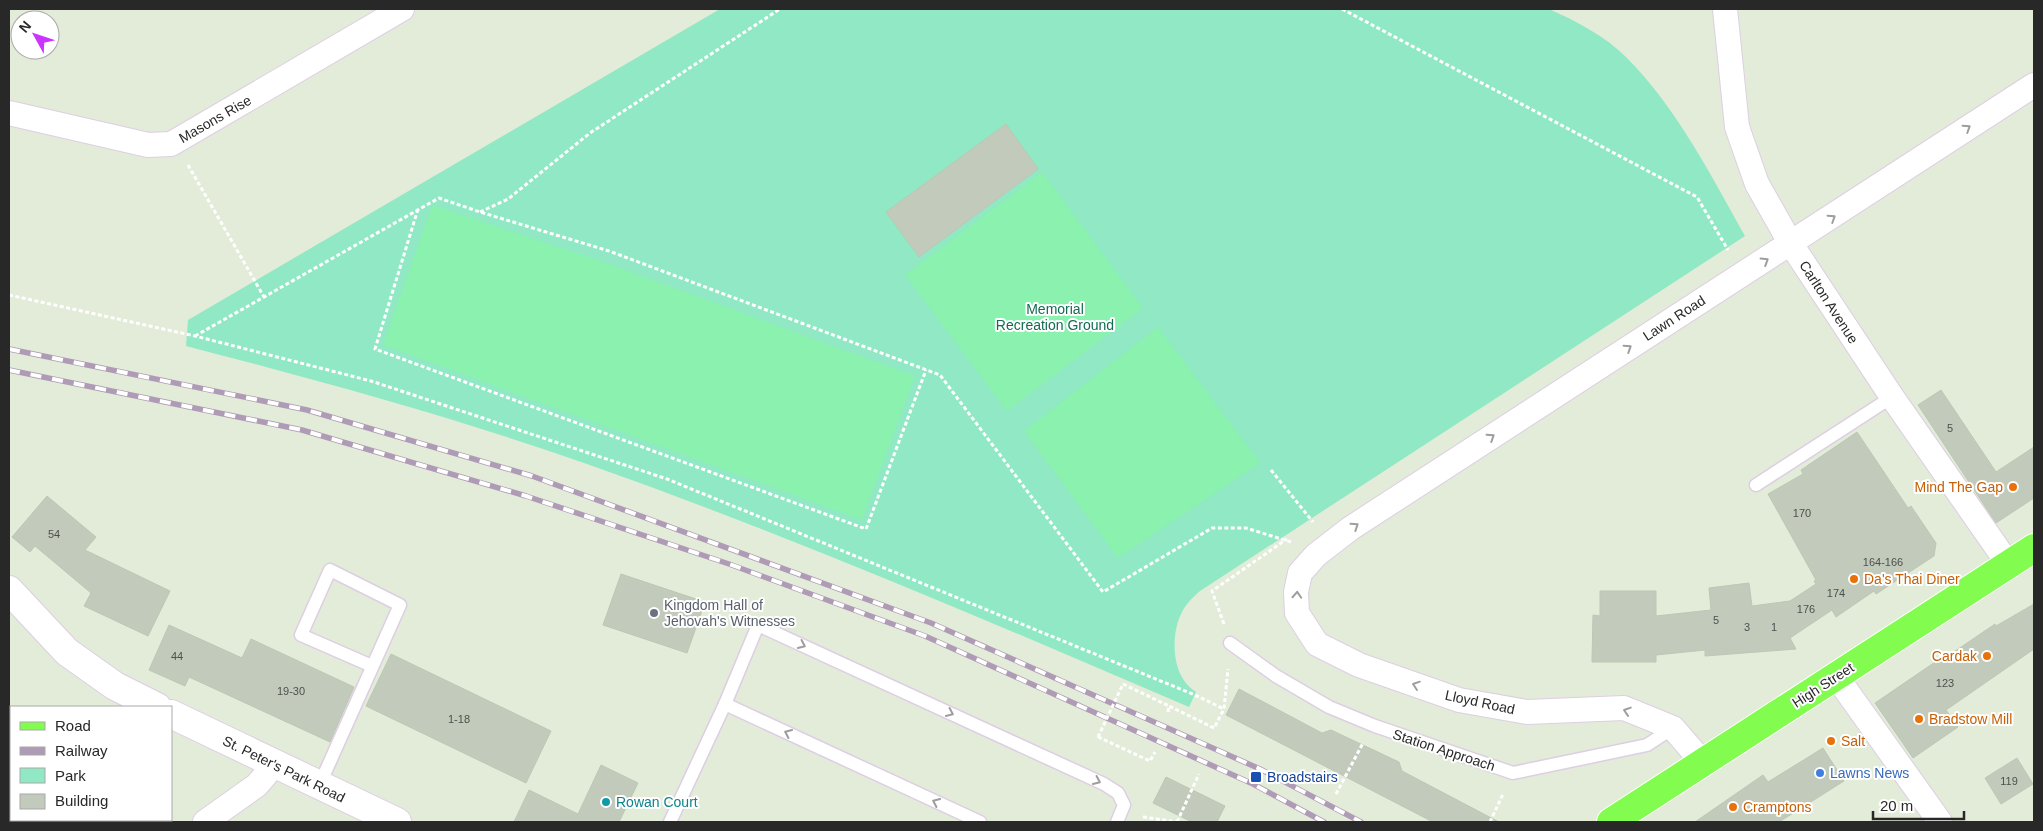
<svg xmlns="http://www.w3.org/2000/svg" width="2043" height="831" font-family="Arial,sans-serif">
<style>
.green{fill:#90e8c4}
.pitch{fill:#8af1af}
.building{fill:#c2cabc;stroke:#bbc8b2}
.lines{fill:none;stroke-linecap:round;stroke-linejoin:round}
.lane-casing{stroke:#decee3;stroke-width:15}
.street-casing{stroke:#decee3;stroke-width:26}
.secondary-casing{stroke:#decee3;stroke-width:30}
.primary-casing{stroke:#fff;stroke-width:30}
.path{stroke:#fff;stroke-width:3;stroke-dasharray:4 2.5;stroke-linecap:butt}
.lane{stroke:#fff;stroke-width:12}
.street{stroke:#fff;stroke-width:24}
.secondary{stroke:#fff;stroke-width:28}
.primary{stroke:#82fc4e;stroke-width:28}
.rail-casing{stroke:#af9bb5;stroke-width:5.5}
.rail{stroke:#fff;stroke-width:4;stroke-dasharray:11;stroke-linecap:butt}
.path-bridge{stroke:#fff;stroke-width:3;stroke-dasharray:4 2.5;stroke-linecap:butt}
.oneway{stroke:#9e9e9e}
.food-dot{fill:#e8710a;stroke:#fff;stroke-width:2}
.worship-dot{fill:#6b7280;stroke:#fff;stroke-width:2}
.shop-dot{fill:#3f7fe0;stroke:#fff;stroke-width:2}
.transit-dot{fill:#1a4fb4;stroke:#fff;stroke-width:2}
.culture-dot{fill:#0f9aa8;stroke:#fff;stroke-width:2}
.labels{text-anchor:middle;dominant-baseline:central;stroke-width:4;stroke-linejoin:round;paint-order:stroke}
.number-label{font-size:11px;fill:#4e504d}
.street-label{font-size:14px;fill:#282828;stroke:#fff}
.park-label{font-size:14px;fill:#136b53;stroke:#fff}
.food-label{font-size:14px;fill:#c56008;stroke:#fff;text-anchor:start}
.worship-label{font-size:14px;fill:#5b616d;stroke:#fff;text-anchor:start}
.shop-label{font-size:14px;fill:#366cbe;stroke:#fff;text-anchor:start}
.transit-label{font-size:14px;fill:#164399;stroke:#fff;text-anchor:start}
.culture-label{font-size:14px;fill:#0d838f;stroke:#fff;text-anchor:start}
</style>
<rect width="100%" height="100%" fill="#e2ecd9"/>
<!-- green -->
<path class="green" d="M 720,9 L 1549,9 C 1576,21 1605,36 1626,57 C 1677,108 1710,174 1745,236 L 1200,591 C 1193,597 1186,604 1182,612 C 1170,635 1171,677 1196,692 L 1189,707 C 991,622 791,536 587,464 C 456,418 321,381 186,346 L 188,320 Z"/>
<!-- pitch -->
<g class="pitch">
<path d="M 1042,172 L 1143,308 L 1007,411 L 905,275 Z"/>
<path d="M 432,205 L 598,260 L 915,376 L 862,520 L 383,345 Z"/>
<path d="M 1158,327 L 1260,463 L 1118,558 L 1024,431 Z"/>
</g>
<!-- building -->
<g class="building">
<path d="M 1006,124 L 1038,169 L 919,257 L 886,212 Z"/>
<path d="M 1941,390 L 1996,472 L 2034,447 L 2034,498 L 1996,523 L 1918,405 Z"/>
<path d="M 1857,432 L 1908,508 L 1911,506 L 1936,543 L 1934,556 L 1876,594 L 1874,591 L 1836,617 L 1832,610 L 1790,638 L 1796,649 L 1705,656 L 1705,650 L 1656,655 L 1656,662 L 1592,662 L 1593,615 L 1600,616 L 1600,591 L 1656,591 L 1656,616 L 1711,610 L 1709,588 L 1749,583 L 1752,606 L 1790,601 L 1816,584 L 1814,581 L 1816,580 L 1768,494 L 1803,474 L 1801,470 Z"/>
<path d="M 47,496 L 96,537 L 85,550 L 170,591 L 148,636 L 84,606 L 91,593 L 35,546 L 30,552 L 12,537 Z"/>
<path d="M 621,574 L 705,602 L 687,653 L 603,625 Z"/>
<path d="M 2034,604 L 2034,649 L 1946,710 L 1958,727 L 1913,758 L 1875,703 L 1944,656 L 1945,658 L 1995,624 L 1996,626 Z"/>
<path d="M 169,625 L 242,658 L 251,639 L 354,687 L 330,742 L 189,677 L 185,686 L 149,670 Z"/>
<path d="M 391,654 L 551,731 L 526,783 L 366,706 Z"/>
<path d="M 1239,689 L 1322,733 L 1331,730 L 1399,762 L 1402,771 L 1499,822 L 1433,822 L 1226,715 Z"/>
<path d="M 1823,748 L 1844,781 L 1779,822 L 1695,822 L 1763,775 L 1768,782 Z"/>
<path d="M 2017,758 L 2033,784 L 2001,804 L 1985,778 Z"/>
<path d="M 601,765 L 638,783 L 619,822 L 514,822 L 529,790 L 578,814 Z"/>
<path d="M 1166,777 L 1225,806 L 1217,822 L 1192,822 L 1153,803 Z"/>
</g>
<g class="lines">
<defs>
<g id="lane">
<path d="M 1756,485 L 1892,397"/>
<path d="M 1230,643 L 1276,676 L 1329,707 L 1375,726 L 1513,773 L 1647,745 L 1673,728"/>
<path d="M 725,704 L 980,822"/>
<path d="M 319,786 L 400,605 L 330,570 L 301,635 L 372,666"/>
<path d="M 670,822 L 725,704 L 758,625 L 1104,784 L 1118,793 L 1124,805 L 1117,822"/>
</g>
<g id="street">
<path d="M 1725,9 L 1737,127 L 1757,184 L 1791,244 L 1892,397 L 2009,565"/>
<path d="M 9,113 L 148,145 L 171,144 L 402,9"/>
<path d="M 1836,676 L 1940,822"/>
<path d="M 1704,764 L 1673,728 L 1624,708 L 1527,712 L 1459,700 L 1359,665 L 1317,644 L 1297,613 L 1296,592 L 1300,573 L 1316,555 L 1351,528 L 2034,85"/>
<path d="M 205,822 L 257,785 L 274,765"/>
</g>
<g id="secondary">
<path d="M 9,590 L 67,652 L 115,686 L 157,707"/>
<path d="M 171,714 L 397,822"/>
</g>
<path id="primary" d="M 1611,822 L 2034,548"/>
</defs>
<!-- lane casing -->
<use href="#lane" class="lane-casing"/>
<!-- street casing -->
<use href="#street" class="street-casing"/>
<!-- secondary casing -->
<use href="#secondary" class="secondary-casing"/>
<!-- primary casing -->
<use href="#primary" class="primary-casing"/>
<!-- path -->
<g class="path">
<path d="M 1342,9 L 1697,197 L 1728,250"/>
<path d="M 188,165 L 264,297"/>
<path d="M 418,209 L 375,349 L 866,529 L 926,370"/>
<path d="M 480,212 L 508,199 L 590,133 L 780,9"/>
<path d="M 9,295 L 195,336 L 371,381 L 667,479 L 1195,695 L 1224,709"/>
<path d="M 195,336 L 439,198 L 480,212 L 609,251 L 940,375 L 1103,592 L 1212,528 L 1246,528 L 1291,542"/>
<path d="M 1271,470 L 1313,522"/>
<path d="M 1224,624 L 1212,591 L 1287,539"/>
<path d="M 1123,684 L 1169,706"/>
<path d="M 1168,712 L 1169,706 L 1214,728 L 1224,709 L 1228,669"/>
<path d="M 1098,737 L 1150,761 L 1155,752"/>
<path d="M 1336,794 L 1363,743"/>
<path d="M 1143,817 L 1177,822"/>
<path d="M 1177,822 L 1199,774"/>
<path d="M 1490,822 L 1503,794"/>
</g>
<!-- lane -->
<use href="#lane" class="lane"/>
<!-- street -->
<use href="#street" class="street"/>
<!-- secondary -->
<use href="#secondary" class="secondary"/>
<!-- primary -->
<use href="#primary" class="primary"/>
<defs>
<g id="rail">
<path d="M 9,349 L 307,410 L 532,476 L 931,623 L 1260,769 L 1361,822"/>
<path d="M 9,370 L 302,430 L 526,496 L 729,564 L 925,636 L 1253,784 L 1324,822"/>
</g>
</defs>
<!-- rail casing -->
<use href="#rail" class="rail-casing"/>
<!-- rail -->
<use href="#rail" class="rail"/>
<!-- path-bridge -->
<path class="path-bridge" d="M 1098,737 L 1123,684"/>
</g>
<!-- one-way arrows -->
<defs><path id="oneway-chevron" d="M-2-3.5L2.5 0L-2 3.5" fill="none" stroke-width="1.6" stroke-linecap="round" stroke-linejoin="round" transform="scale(1.25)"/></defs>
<g class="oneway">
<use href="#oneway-chevron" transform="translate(1967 128) rotate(-33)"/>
<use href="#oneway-chevron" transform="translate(1832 218) rotate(-33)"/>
<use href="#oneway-chevron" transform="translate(1765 261) rotate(-32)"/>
<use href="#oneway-chevron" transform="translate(1628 348) rotate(-33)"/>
<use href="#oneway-chevron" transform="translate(1491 437) rotate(-33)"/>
<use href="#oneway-chevron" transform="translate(1355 526) rotate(-34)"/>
<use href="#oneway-chevron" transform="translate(1297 595) rotate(-87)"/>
<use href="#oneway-chevron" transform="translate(802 645) rotate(25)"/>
<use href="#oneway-chevron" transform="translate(1416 685) rotate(-161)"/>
<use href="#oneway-chevron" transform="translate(1627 711) rotate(-162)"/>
<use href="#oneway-chevron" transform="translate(950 713) rotate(25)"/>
<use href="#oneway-chevron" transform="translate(788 733) rotate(-155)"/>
<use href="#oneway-chevron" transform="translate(1097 781) rotate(25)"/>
<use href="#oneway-chevron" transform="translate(936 802) rotate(-155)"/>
</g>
<!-- markers -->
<g class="food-dot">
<circle cx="2013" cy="487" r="5"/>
<circle cx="1854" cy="579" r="5"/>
<circle cx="1987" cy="656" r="5"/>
<circle cx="1919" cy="719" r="5"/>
<circle cx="1831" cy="741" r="5"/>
<circle cx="1733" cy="807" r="5"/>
</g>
<circle class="worship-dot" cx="654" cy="613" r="5"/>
<circle class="shop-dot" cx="1820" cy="773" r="5"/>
<rect class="transit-dot" x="1250" y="771" width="12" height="12" rx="2.5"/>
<circle class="culture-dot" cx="606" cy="802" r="5"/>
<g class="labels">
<!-- number labels -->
<g class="number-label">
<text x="1950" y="428">5</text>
<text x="1802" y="513">170</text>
<text x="54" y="534">54</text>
<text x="1883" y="562">164-166</text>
<text x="1836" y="593">174</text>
<text x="1806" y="609">176</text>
<text x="1716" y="620">5</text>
<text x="1747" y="627">3</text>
<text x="1774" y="627">1</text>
<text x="177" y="656">44</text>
<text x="1945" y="683">123</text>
<text x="291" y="691">19-30</text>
<text x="459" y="719">1-18</text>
<text x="2009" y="781">119</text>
</g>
<!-- street labels -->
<g class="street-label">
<text transform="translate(215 119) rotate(-30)">Masons Rise</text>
<text transform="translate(1829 302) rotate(57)">Carlton Avenue</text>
<text transform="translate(1674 318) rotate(-33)">Lawn Road</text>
<text transform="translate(1823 685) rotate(-33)">High Street</text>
<text transform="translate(1480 702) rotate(12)">Lloyd Road</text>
<text transform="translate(1444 750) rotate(18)">Station Approach</text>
<text transform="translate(284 769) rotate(26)">St. Peter's Park Road</text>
</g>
<!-- park labels -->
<g class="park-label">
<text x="1055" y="309">Memorial<tspan x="1055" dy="16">Recreation Ground</tspan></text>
</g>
<!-- food labels -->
<g class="food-label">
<text x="2003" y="487" text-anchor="end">Mind The Gap</text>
<text x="1864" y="579">Da's Thai Diner</text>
<text x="1977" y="656" text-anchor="end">Cardak</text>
<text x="1929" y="719">Bradstow Mill</text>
<text x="1841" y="741">Salt</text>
<text x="1743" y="807">Cramptons</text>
</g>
<!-- worship labels -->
<g class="worship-label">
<text x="664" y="605">Kingdom Hall of<tspan x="664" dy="16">Jehovah's Witnesses</tspan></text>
</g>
<!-- shop labels -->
<g class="shop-label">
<text x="1830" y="773">Lawns News</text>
</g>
<!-- transit labels -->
<g class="transit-label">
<text x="1267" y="777">Broadstairs</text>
</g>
<!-- culture labels -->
<g class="culture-label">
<text x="616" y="802">Rowan Court</text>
</g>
</g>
<!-- border -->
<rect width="2043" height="831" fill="none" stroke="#282828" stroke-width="20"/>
<!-- legend -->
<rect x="10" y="706" width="162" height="115" fill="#ffffff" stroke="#a9a9a9"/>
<rect x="20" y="722" width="25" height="8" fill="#82fc4e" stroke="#a9a9a9"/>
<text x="55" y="731" font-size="15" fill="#282828">Road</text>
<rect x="20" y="747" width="25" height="8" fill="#af9bb5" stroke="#a9a9a9"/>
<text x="55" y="756" font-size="15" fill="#282828">Railway</text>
<rect x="20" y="768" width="25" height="15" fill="#90e8c4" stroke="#a9a9a9"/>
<text x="55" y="781" font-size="15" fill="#282828">Park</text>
<rect x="20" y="794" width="25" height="15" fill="#c2cabc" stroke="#a9a9a9"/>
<text x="55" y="806" font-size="15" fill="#282828">Building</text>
<!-- north arrow -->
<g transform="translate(35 35) rotate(310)"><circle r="24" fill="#ffffff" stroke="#a9a9a9"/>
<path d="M0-4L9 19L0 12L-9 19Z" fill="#cb33ff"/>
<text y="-8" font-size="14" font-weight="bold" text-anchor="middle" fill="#282828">N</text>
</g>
<!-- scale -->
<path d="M1873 811v8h91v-8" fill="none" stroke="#282828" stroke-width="2.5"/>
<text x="1880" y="811" font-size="15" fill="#282828" stroke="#ffffff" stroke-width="4" paint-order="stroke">20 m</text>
</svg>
